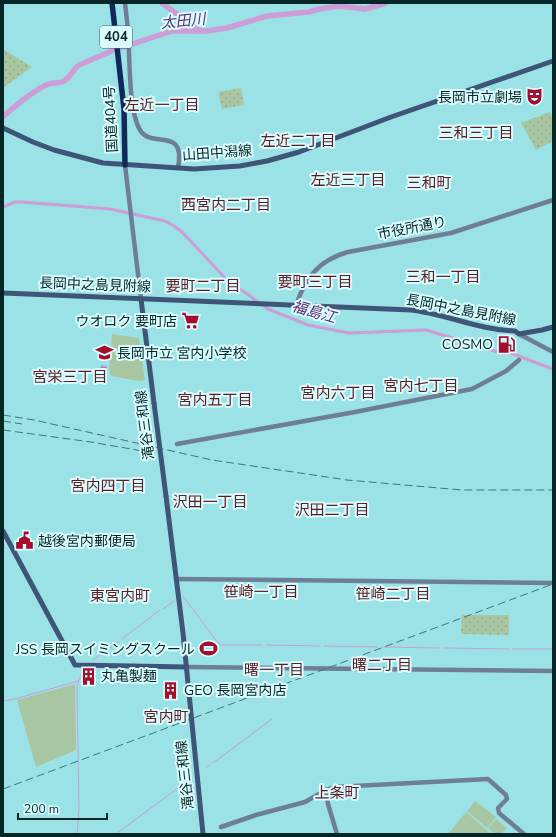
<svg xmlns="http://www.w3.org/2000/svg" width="556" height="837" font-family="'Nunito Sans','Noto Sans JP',sans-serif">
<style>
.grass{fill:url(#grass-dots)}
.garden{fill:#a9c6a3}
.water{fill:url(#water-rules)}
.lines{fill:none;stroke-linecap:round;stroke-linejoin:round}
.stream{stroke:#cc9dd7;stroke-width:1}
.canal{stroke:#cc9dd7;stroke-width:3}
.river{stroke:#cc9dd7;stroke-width:5.5}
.tertiary{stroke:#6e7e97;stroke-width:4.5}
.secondary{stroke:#3f5578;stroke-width:5}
.trunk{stroke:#102a58;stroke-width:5.5}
.rail{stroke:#447476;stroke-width:1;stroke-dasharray:8 4;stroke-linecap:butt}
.secondary-bridge{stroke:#3f5578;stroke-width:5}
.labels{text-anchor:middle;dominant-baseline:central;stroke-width:4;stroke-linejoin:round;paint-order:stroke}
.shield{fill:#dafcfe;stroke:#466668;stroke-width:1}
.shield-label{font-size:13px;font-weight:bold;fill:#062527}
.poi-label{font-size:14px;fill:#062527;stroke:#dafcfe;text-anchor:end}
.street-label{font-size:14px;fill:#062527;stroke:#dafcfe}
.water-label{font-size:15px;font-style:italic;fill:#652c71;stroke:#dafcfe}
.neighbourhood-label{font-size:15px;fill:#611c21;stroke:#dafcfe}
</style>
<defs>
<pattern id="grass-dots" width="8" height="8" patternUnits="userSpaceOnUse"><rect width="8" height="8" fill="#a9c6a3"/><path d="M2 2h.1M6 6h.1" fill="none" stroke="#90aa8c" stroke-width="1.8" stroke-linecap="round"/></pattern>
<pattern id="water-rules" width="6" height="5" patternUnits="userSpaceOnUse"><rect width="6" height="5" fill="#cc9dd7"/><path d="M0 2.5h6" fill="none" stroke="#a480ae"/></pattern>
</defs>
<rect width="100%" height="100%" fill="#9be2e6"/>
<!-- grass -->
<g class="grass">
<path d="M 3,49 L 32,67 L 3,88 Z"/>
<path d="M 241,88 L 244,105 L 222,109 L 218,92 Z"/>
<path d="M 550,112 L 553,119 L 553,141 L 536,150 L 521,123 Z"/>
<path d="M 462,615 L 509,615 L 509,635 L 461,634 Z"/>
</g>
<!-- garden -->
<g class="garden">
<path d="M 112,334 L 139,338 L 145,380 L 139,381 L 111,376 L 109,370 Z"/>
<path d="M 75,684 L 76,750 L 36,767 L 17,700 Z"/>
<path d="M 475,801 L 496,817 L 487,828 L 467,811 Z"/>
<path d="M 466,812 L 491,834 L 448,834 Z"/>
<path d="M 496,819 L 507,828 L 501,834 L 494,834 L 488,828 Z"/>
</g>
<!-- water -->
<path class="water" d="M 101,365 L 107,366 L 105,376 L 99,375 Z"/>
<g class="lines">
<!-- stream -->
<g class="stream">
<path d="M 183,596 L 218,643 L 222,645 L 262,645"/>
<path d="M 163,609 L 174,601"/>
<path d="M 122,639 L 160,610"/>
<path d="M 266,645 L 320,646"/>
<path d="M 324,646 L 378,647"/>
<path d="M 383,647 L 440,648"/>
<path d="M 444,648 L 509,649"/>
<path d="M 513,649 L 553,649"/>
<path d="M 93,660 L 118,642"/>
<path d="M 3,701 L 15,699 L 78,681"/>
<path d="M 213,763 L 272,719"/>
<path d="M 207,767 L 210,765"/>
<path d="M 77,834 L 79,810 L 77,687 L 79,679 L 84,669"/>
<path d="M 116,834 L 182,785"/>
</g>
<!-- canal -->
<path class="canal" d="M 3,207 L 15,202 L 22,202 L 110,209 L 165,221 L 174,226 L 183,233 L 226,279 L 268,309 L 308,325 L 349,333 L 426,330 L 501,353 L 513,354 L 553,369"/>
<!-- river -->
<g class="river">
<path d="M 162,3 L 200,31"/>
<path d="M 3,117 C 12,108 35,90 46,85 C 52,82 59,84 64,81 C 70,78 73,69 79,65 L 114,50 L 172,31 L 207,31 L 227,28 L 267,16 L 309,12 L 319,9 L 339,6 L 365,9 L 386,3"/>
</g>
<!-- tertiary -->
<g class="tertiary">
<path d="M 125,3 C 126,12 127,21 128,30 C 130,55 128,110 140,130 C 152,150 186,125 178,168"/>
<path d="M 125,165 L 141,299"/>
<path d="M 296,305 C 306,277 319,260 348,252 L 451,233 L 553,200"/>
<path d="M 519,334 L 553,352"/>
<path d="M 177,444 L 355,412 L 472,389 L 506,371 L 519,360"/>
<path d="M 176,579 L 553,583"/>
<path d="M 187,667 L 553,671"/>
<path d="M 326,790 L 328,804 L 337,834"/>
<path d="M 221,827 L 256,815 L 305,802 L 326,790 L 335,787 L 488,779 L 506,795 L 507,799 L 498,808 L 499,813 L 524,834"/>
</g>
<!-- secondary -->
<g class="secondary">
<path d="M 3,128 L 33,142 L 54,150 L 103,163 L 194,169 L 240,166 L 267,161 L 299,152 L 391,117 L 553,61"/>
<path d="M 3,293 L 411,310 C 446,314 479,330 515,331 L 519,334 L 542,330 L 553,327"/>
<path d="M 141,299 L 154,403"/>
<path d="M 166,496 L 183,633 L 203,834"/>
<path d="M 3,531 L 75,665 L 187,667"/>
</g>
<!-- trunk -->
<path class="trunk" d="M 112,3 L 124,109 L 125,165"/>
<!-- rail -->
<g class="rail">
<path d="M 3,415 L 34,420 L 212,460 L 347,480 L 462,490 L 553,490"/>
<path d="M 3,421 L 22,424"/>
<path d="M 3,430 L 91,442 L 154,453"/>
<path d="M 3,789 L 553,584"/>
</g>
<!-- secondary-bridge -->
<path class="secondary-bridge" d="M 154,403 L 166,496"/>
</g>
<!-- icons -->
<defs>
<symbol id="theatre-bare" viewBox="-9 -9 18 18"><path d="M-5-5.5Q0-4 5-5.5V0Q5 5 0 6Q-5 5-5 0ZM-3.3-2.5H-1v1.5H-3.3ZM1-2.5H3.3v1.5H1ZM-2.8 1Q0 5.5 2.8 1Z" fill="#a60d2c" stroke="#dafcfe" stroke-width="2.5" paint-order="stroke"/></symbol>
<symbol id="supermarket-bare" viewBox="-9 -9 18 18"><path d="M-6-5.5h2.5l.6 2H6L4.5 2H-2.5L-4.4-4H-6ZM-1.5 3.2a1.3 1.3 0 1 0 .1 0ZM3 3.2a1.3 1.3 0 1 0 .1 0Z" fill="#a60d2c" stroke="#dafcfe" stroke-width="2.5" paint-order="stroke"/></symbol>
<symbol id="fuel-bare" viewBox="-9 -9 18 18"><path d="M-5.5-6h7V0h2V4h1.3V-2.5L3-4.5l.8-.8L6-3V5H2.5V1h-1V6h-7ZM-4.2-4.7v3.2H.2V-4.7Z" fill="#a60d2c" stroke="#dafcfe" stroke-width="2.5" paint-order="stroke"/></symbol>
<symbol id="school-bare" viewBox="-9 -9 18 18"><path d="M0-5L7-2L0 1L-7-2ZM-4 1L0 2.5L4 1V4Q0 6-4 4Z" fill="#a60d2c" stroke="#dafcfe" stroke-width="2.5" paint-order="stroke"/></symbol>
<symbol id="civic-bare" viewBox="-9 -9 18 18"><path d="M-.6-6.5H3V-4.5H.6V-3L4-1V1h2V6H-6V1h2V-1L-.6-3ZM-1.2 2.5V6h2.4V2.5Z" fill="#a60d2c" stroke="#dafcfe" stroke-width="2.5" paint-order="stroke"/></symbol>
<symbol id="stadium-bare" viewBox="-9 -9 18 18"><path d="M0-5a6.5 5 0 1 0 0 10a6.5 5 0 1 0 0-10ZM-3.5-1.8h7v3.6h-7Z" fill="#a60d2c" stroke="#dafcfe" stroke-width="2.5" paint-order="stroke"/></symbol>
<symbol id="building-bare" viewBox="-9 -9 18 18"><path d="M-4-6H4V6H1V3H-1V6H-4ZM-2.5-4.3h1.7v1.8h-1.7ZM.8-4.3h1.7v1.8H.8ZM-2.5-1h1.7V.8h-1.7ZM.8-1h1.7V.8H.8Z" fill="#a60d2c" stroke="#dafcfe" stroke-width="2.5" paint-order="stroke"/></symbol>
</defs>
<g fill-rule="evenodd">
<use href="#theatre-bare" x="522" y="84" width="25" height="25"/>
<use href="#supermarket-bare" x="178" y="308" width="25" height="25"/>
<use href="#fuel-bare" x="494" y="332" width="25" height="25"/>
<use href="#school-bare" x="92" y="340" width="25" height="25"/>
<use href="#civic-bare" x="12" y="528" width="25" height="25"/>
<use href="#stadium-bare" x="196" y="636" width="25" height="25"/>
<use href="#building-bare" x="76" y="664" width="25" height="25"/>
<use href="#building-bare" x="158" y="678" width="25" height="25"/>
</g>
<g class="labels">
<!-- shield labels -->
<rect class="shield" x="100" y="26" width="32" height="22" rx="3"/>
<g class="shield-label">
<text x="116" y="37">404</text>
</g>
<!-- poi labels -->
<g class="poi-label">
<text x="522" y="97">長岡市立劇場</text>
<text x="177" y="321">ウオロク 要町店</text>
<text x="493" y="344">COSMO</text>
<text x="117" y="353" text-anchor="start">長岡市立 宮内小学校</text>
<text x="38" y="541" text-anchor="start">越後宮内郵便局</text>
<text x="195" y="649">JSS 長岡スイミングスクール</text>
<text x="101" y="676" text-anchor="start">丸亀製麺</text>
<text x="184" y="690" text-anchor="start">GEO 長岡宮内店</text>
</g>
<!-- street labels -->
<g class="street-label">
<text transform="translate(111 119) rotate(-93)">国道404号</text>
<text transform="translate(217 153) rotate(-4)">山田中潟線</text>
<text transform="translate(412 228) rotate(-11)">市役所通り</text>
<text transform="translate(95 285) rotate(2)">長岡中之島見附線</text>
<text transform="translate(461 310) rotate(11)">長岡中之島見附線</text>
<text transform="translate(145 425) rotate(-97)">滝谷三和線</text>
<text transform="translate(185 775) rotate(-96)">滝谷三和線</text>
</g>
<!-- water labels -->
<g class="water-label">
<text transform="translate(183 21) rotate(-6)">太田川</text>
<text transform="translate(314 312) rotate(16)">福島江</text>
</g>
<!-- neighbourhood labels -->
<g class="neighbourhood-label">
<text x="162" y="105">左近一丁目</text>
<text x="476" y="133">三和三丁目</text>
<text x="298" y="141">左近二丁目</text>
<text x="348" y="180">左近三丁目</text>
<text x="429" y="183">三和町</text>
<text x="226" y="205">西宮内二丁目</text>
<text x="443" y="277">三和一丁目</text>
<text x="315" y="282">要町三丁目</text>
<text x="203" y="286">要町二丁目</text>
<text x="70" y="377">宮栄三丁目</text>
<text x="421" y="386">宮内七丁目</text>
<text x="338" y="393">宮内六丁目</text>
<text x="215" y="400">宮内五丁目</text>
<text x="108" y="486">宮内四丁目</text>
<text x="210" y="502">沢田一丁目</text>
<text x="332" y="510">沢田二丁目</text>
<text x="261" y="592">笹崎一丁目</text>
<text x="393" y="594">笹崎二丁目</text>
<text x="120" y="596">東宮内町</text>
<text x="382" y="665">曙二丁目</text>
<text x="274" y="670">曙一丁目</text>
<text x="166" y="717">宮内町</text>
<text x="337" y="793">上条町</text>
</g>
</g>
<!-- border -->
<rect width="556" height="837" fill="none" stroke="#062527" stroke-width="8"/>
<!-- scale -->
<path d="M18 813v6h89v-6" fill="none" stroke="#062527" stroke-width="2"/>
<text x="24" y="813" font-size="12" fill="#062527" stroke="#dafcfe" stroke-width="3" paint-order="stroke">200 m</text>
</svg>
